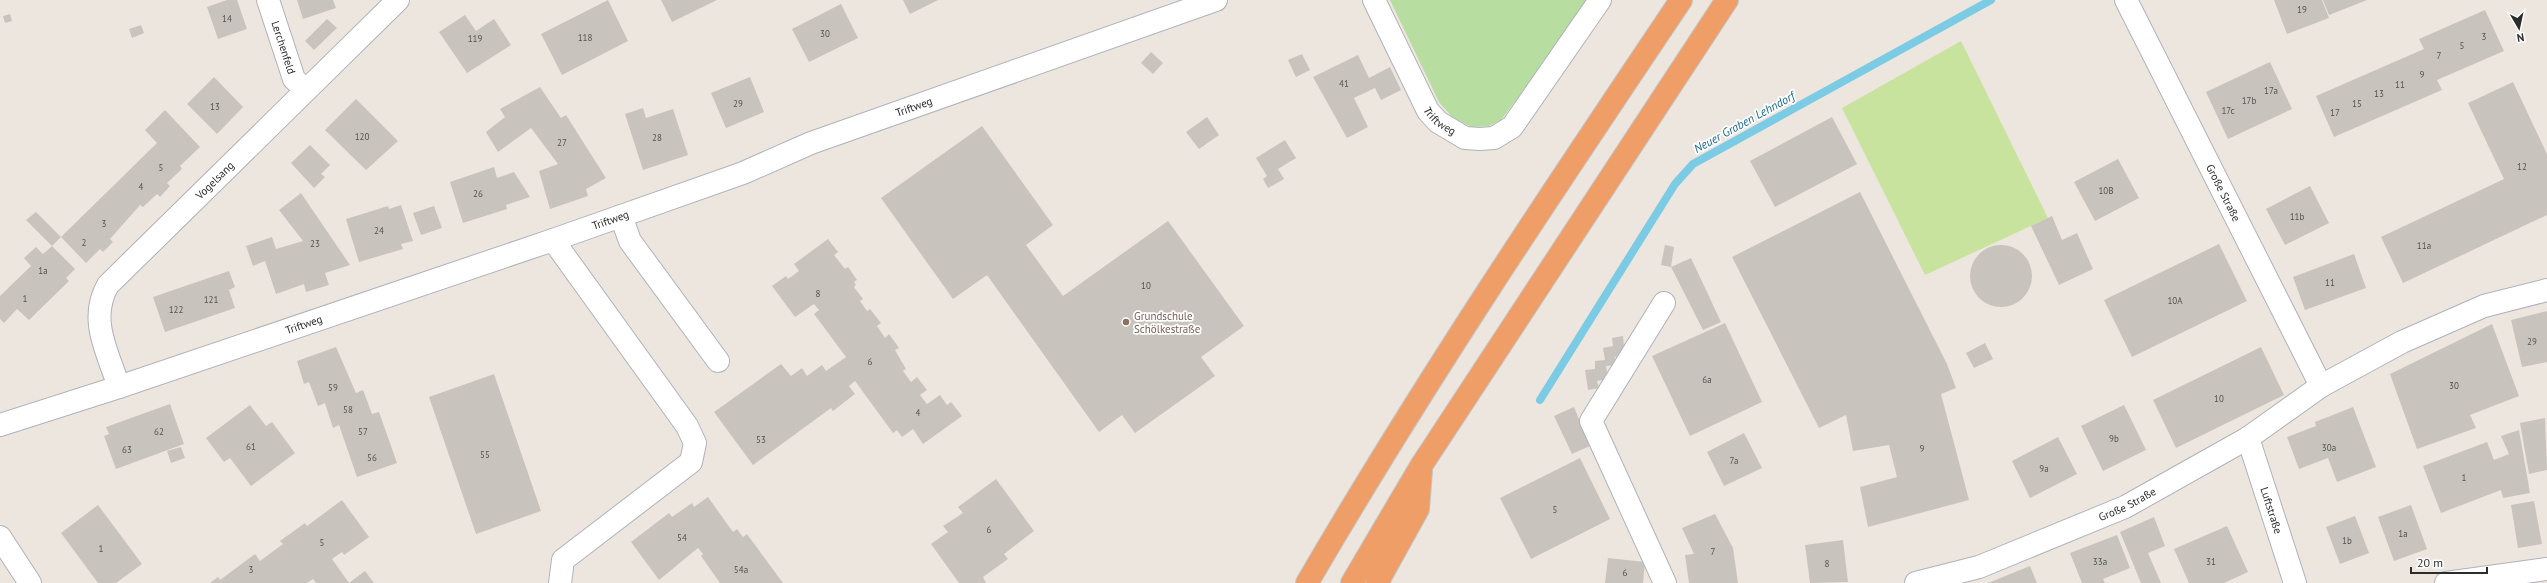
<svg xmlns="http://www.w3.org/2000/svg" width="2547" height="583" font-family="'PT Sans',sans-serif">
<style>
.green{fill:#b7dda1}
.pitch{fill:#c8e39e}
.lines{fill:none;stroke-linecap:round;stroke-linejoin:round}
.stream{stroke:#7ccbe4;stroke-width:8}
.building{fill:#c8c4bd}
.minor-casing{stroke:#b0b2bb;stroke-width:24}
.highway-casing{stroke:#c4c4c4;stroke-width:24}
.minor{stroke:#fff;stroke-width:22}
.highway{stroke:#ef9e67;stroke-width:22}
.education-dot{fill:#8d6e63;stroke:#fff;stroke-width:1.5}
.labels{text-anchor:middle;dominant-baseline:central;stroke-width:3.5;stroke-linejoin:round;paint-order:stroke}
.number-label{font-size:9px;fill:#535250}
.street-label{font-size:11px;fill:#2c2c2c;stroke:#fff}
.education-label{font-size:11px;fill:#785e54;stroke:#fff;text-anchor:start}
.water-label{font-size:12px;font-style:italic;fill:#1a6b91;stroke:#fff}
</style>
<rect width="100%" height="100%" fill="#ece6df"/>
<!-- green -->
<path class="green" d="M 1390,0 L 1591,0 L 1501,120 L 1489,126 L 1471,127 L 1452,117 L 1439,102 Z"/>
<!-- pitch -->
<path class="pitch" d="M 1961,41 L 2048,218 L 1925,275 L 1842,108 Z"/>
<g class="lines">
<!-- stream -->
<path class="stream" d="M 1540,400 L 1675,184 L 1693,164 L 1991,0"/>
</g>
<!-- building -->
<g class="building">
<path d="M 227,0 L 237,0 L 247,29 L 218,39 L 207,7 Z"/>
<path d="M 297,0 L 333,0 L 336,8 L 303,19 Z"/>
<path d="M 608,0 L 628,41 L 562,75 L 541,34 Z"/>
<path d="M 661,0 L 717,0 L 672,22 Z"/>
<path d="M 903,0 L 938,0 L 910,14 Z"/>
<path d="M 2274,0 L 2322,0 L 2329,18 L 2287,34 Z"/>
<path d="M 2323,0 L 2367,0 L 2329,15 Z"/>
<path d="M 841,4 L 858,38 L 809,62 L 792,29 Z"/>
<path d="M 2485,10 L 2504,51 L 2437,80 L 2442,90 L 2334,137 L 2316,96 L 2424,49 L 2419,39 Z"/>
<path d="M 10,14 L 12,21 L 5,23 L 3,16 Z"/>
<path d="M 465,15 L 476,31 L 494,19 L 511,45 L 467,73 L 439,32 Z"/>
<path d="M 327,19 L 337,28 L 314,50 L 305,41 Z"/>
<path d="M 141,25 L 144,33 L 132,38 L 129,29 Z"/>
<path d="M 1151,52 L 1163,63 L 1153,74 L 1141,63 Z"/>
<path d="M 1302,54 L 1310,70 L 1296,77 L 1288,60 Z"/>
<path d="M 1358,55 L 1369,78 L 1390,67 L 1401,90 L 1381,100 L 1375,88 L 1354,98 L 1368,127 L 1347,138 L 1313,77 Z"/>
<path d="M 2270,62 L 2292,109 L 2228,139 L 2206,92 Z"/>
<path d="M 214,77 L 243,107 L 217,134 L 187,104 Z"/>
<path d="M 750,77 L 764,112 L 726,128 L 711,93 Z"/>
<path d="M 2513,82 L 2547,154 L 2547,215 L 2403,283 L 2381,237 L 2504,179 L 2468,103 Z"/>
<path d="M 540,87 L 561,118 L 566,115 L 606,178 L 586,189 L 588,196 L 550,209 L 539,171 L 558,164 L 531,128 L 498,152 L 486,132 L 505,117 L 500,109 Z"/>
<path d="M 356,99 L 398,141 L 366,170 L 325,130 Z"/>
<path d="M 643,108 L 646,118 L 673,109 L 688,155 L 643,170 L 625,114 Z"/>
<path d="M 165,110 L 200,147 L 180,166 L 182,169 L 167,183 L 170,186 L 160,197 L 157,194 L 143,207 L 140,205 L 110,239 L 113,242 L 103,252 L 100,249 L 86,263 L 61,237 L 157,143 L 145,130 Z"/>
<path d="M 1207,117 L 1219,135 L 1199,149 L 1186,132 Z"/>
<path d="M 1832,117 L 1857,164 L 1775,207 L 1750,161 Z"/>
<path d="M 982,126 L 1053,225 L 1026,245 L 1063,296 L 1168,221 L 1244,326 L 1201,357 L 1215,376 L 1135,433 L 1122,415 L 1099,432 L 987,275 L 953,299 L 881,198 Z"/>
<path d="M 1285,140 L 1296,158 L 1278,169 L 1284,179 L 1268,188 L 1263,179 L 1267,176 L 1256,158 Z"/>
<path d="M 310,145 L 330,165 L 321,174 L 325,177 L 314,188 L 291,163 Z"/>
<path d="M 2118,159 L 2139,198 L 2095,221 L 2074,182 Z"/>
<path d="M 494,167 L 497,178 L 514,172 L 530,197 L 506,205 L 507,209 L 463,223 L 450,182 Z"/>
<path d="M 2310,186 L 2329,223 L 2285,245 L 2266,209 Z"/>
<path d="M 1860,192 L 1947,364 L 1956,388 L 1941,394 L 1969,500 L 1868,527 L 1860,487 L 1897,477 L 1889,445 L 1853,451 L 1846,415 L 1819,428 L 1732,257 Z"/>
<path d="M 301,193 L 350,265 L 325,273 L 329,285 L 306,292 L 304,284 L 276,294 L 265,261 L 253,266 L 246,246 L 272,237 L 276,249 L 303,241 L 279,210 Z"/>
<path d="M 401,205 L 413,241 L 401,244 L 403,249 L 359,262 L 346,219 L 388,206 L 389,209 Z"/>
<path d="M 434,206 L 442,228 L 421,235 L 413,213 Z"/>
<path d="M 36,212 L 61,237 L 52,246 L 26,220 Z"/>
<path d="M 2052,216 L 2062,240 L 2077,233 L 2093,269 L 2059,285 L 2031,226 Z"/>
<path d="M 828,239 L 838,252 L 834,255 L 845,269 L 848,267 L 857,280 L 854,282 L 856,285 L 854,287 L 863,299 L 860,301 L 867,311 L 870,309 L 881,323 L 877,326 L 885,338 L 889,334 L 899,348 L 895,350 L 906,369 L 903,371 L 911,382 L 917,377 L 927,390 L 920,395 L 927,404 L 940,395 L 947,405 L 951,402 L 962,416 L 923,444 L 913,429 L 902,437 L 897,430 L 893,433 L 855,381 L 849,386 L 855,394 L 833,411 L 831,408 L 753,465 L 714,412 L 781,364 L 791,376 L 802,368 L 807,376 L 822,365 L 826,371 L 846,357 L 814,314 L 819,310 L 814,304 L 795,317 L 772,286 L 786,276 L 788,279 L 799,271 L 794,264 Z"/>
<path d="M 2219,244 L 2247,301 L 2132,357 L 2104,300 Z"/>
<path d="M 1665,245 L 1674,247 L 1671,267 L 1691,258 L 1721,322 L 1703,330 L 1671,267 L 1661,265 Z"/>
<circle cx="2001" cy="276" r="31"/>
<path d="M 52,246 L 75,269 L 66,278 L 69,281 L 29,320 L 17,309 L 4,323 L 0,319 L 0,296 L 31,266 L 24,258 L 36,247 L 43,254 Z"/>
<path d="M 2354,254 L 2366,288 L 2305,310 L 2293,277 Z"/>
<path d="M 229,271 L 235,287 L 229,290 L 235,308 L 165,332 L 153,297 Z"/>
<path d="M 2547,311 L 2547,362 L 2522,367 L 2511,320 Z"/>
<path d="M 1725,323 L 1762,402 L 1690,436 L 1652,356 Z"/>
<path d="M 2492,324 L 2519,396 L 2470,415 L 2476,428 L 2417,449 L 2390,374 Z"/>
<path d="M 1623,336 L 1625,356 L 1615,357 L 1616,365 L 1606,366 L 1608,379 L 1597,381 L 1599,388 L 1588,390 L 1585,370 L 1595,369 L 1595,361 L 1605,360 L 1603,348 L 1613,346 L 1612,338 Z"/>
<path d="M 1985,343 L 1993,359 L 1974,368 L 1966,353 Z"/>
<path d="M 336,347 L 356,393 L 363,390 L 372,414 L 379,412 L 397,463 L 357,477 L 339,425 L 333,428 L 325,403 L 318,406 L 309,382 L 304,384 L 297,361 Z"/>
<path d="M 2261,347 L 2284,395 L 2176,448 L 2153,400 Z"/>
<path d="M 494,374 L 541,511 L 476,534 L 429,397 Z"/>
<path d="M 170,404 L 184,444 L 116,469 L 104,436 L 109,434 L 106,427 Z"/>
<path d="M 250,405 L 266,426 L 272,422 L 295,453 L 251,486 L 230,458 L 224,462 L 206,438 Z"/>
<path d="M 2124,405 L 2146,450 L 2103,471 L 2081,426 Z"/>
<path d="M 1574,407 L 1590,446 L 1572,454 L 1554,416 Z"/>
<path d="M 2353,407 L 2376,467 L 2337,482 L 2328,458 L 2299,469 L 2287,437 L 2316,426 L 2315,422 Z"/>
<path d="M 2545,418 L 2547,470 L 2529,474 L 2520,423 Z"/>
<path d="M 2519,430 L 2530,493 L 2503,498 L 2501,490 L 2441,513 L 2423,466 L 2487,442 L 2494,460 L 2509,454 L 2501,436 Z"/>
<path d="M 1744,433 L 1762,468 L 1724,486 L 1707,452 Z"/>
<path d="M 2058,437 L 2077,474 L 2030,498 L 2012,461 Z"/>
<path d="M 181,447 L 185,458 L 171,463 L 167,451 Z"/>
<path d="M 1580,458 L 1610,519 L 1531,559 L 1500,498 Z"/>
<path d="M 996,479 L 1034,531 L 1004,554 L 1008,559 L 983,577 L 986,583 L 959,583 L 931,544 L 948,532 L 943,526 L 963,513 L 958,507 Z"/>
<path d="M 708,497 L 733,532 L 737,529 L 743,537 L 747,534 L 783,583 L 720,583 L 701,556 L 703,554 L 698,548 L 659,580 L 631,542 L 669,513 L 672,517 L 692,503 L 694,507 Z"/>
<path d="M 342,500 L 369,537 L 344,555 L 342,552 L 332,559 L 349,583 L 365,571 L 374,583 L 316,583 L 313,579 L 307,583 L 210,583 L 218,577 L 220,580 L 255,554 L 260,561 L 283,544 L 280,541 L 305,523 L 307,526 Z"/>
<path d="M 2534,501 L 2542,544 L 2518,548 L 2511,505 Z"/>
<path d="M 98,505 L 142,564 L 116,583 L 98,583 L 61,533 Z"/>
<path d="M 2411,505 L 2427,549 L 2394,561 L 2378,517 Z"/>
<path d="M 1715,514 L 1733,548 L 1738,583 L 1689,583 L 1685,555 L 1694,554 L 1682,528 Z"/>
<path d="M 2355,516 L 2369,553 L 2340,564 L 2326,527 Z"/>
<path d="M 2154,517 L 2165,546 L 2148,553 L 2161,583 L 2141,583 L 2120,532 Z"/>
<path d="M 2227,526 L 2248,572 L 2224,583 L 2189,583 L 2174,549 Z"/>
<path d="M 2117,535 L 2130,568 L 2103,579 L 2105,583 L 2082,583 L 2070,553 Z"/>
<path d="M 1843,540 L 1848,582 L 1810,583 L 1805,545 Z"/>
<path d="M 1608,558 L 1645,562 L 1643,583 L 1605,583 Z"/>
<path d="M 2030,566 L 2037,583 L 1988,583 Z"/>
</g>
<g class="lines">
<defs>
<g id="minor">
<path id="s1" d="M 268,0 L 294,79 L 306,90"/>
<path id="s2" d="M 1374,0 L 1428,111 L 1438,122 L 1465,138 L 1480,139 L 1494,138 L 1512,127 L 1600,0"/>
<path id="s3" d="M 2126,0 L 2321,386"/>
<path d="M 621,216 L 630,241 L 718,361"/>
<path d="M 553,240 L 687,426 L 695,443 L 691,462 L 563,560 L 560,583"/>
<path d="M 1664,303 L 1591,421 L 1665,583"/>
<path id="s4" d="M 119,387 C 108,353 88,319 108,285 L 398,0"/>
<path id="s5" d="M 0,425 L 119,387 L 553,240 L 743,173 L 811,143 L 1216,0"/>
<path id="s6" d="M 2248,438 L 2295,583"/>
<path d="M 0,537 L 30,583"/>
<path id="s7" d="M 1916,583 L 1979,567 L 2125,507 L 2248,438 L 2321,386 L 2402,342 L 2484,306 L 2547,290"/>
<path d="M 2446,583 L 2547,569"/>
</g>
<g id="highway">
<path d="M 1307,583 C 1423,384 1552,192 1681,0"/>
<path d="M 1352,583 L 1421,466 L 1727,0"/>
<path d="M 1377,583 L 1418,509 L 1421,471"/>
</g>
</defs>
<!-- minor casing -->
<use href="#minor" class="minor-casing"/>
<!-- highway casing -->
<use href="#highway" class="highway-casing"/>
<!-- minor -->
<use href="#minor" class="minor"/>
<!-- highway -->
<use href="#highway" class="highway"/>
</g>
<!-- markers -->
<circle class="education-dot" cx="1126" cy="322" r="4"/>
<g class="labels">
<!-- number labels -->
<g class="number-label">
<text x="2302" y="9">19</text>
<text x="227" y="18">14</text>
<text x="825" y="33">30</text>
<text x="2484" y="36">3</text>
<text x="585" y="37">118</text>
<text x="475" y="38">119</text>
<text x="2462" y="45">5</text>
<text x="2439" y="55">7</text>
<text x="2422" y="74">9</text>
<text x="1344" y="83">41</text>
<text x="2400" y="84">11</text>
<text x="2271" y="90">17a</text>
<text x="2379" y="93">13</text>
<text x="2249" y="100">17b</text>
<text x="738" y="103">29</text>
<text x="2357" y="103">15</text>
<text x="215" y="106">13</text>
<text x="2228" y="110">17c</text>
<text x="2335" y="112">17</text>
<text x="362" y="136">120</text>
<text x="657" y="137">28</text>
<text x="562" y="142">27</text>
<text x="2522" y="166">12</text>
<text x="161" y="167">5</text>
<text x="141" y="186">4</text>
<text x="2106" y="190">10B</text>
<text x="478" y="193">26</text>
<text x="2297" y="216">11b</text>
<text x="104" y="223">3</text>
<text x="379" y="230">24</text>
<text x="84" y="242">2</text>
<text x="315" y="243">23</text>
<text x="2424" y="245">11a</text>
<text x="43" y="270">1a</text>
<text x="2330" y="282">11</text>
<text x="1146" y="285">10</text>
<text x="818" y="293">8</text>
<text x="25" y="298">1</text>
<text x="211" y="299">121</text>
<text x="2175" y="300">10A</text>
<text x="176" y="309">122</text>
<text x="2532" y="341">29</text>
<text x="870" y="361">6</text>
<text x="1707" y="379">6a</text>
<text x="2454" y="385">30</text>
<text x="333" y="387">59</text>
<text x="2219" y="398">10</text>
<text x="348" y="409">58</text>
<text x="918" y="412">4</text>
<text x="159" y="431">62</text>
<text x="363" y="431">57</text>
<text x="2114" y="438">9b</text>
<text x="761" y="439">53</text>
<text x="251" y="446">61</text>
<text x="2329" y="447">30a</text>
<text x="1922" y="448">9</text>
<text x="127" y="449">63</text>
<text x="485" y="454">55</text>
<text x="372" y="457">56</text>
<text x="1734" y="460">7a</text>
<text x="2044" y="468">9a</text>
<text x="2464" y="477">1</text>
<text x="1555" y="509">5</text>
<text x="989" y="529">6</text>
<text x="2403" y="533">1a</text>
<text x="682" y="537">54</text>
<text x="2347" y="540">1b</text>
<text x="322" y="542">5</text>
<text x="101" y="548">1</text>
<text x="1713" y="551">7</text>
<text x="2100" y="561">33a</text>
<text x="2211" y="561">31</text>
<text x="1827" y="563">8</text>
<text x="251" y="569">3</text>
<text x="741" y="569">54a</text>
<text x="1625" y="572">6</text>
</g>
<!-- street labels -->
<g class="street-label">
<text stroke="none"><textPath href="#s1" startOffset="50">Lerchenfeld</textPath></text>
<text stroke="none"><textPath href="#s5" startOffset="968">Triftweg</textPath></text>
<text stroke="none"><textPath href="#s2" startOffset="139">Triftweg</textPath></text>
<text stroke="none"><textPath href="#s4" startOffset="256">Vogelsang</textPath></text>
<text stroke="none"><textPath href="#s3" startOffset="216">Große Straße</textPath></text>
<text stroke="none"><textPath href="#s5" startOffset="644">Triftweg</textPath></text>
<text stroke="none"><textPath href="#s5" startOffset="320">Triftweg</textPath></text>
<text stroke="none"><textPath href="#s7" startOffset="226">Große Straße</textPath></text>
<text stroke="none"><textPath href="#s6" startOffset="76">Luftstraße</textPath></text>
</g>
<!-- education labels -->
<g class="education-label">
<text x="1134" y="316">Grundschule<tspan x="1134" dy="13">Schölkestraße</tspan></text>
</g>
<!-- water labels -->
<g class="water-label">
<text transform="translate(1744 122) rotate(-29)">Neuer Graben Lehndorf</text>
</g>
</g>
<!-- north arrow -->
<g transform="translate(2519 28) rotate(171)" stroke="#ffffff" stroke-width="3" paint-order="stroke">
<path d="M0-3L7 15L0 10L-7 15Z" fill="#2c2c2c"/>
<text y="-6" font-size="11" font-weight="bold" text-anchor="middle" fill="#2c2c2c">N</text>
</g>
<!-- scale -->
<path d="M2411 567v6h76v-6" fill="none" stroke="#2c2c2c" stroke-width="2"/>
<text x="2417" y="567" font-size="12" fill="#2c2c2c" stroke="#ffffff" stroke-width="3" paint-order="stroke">20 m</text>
</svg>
